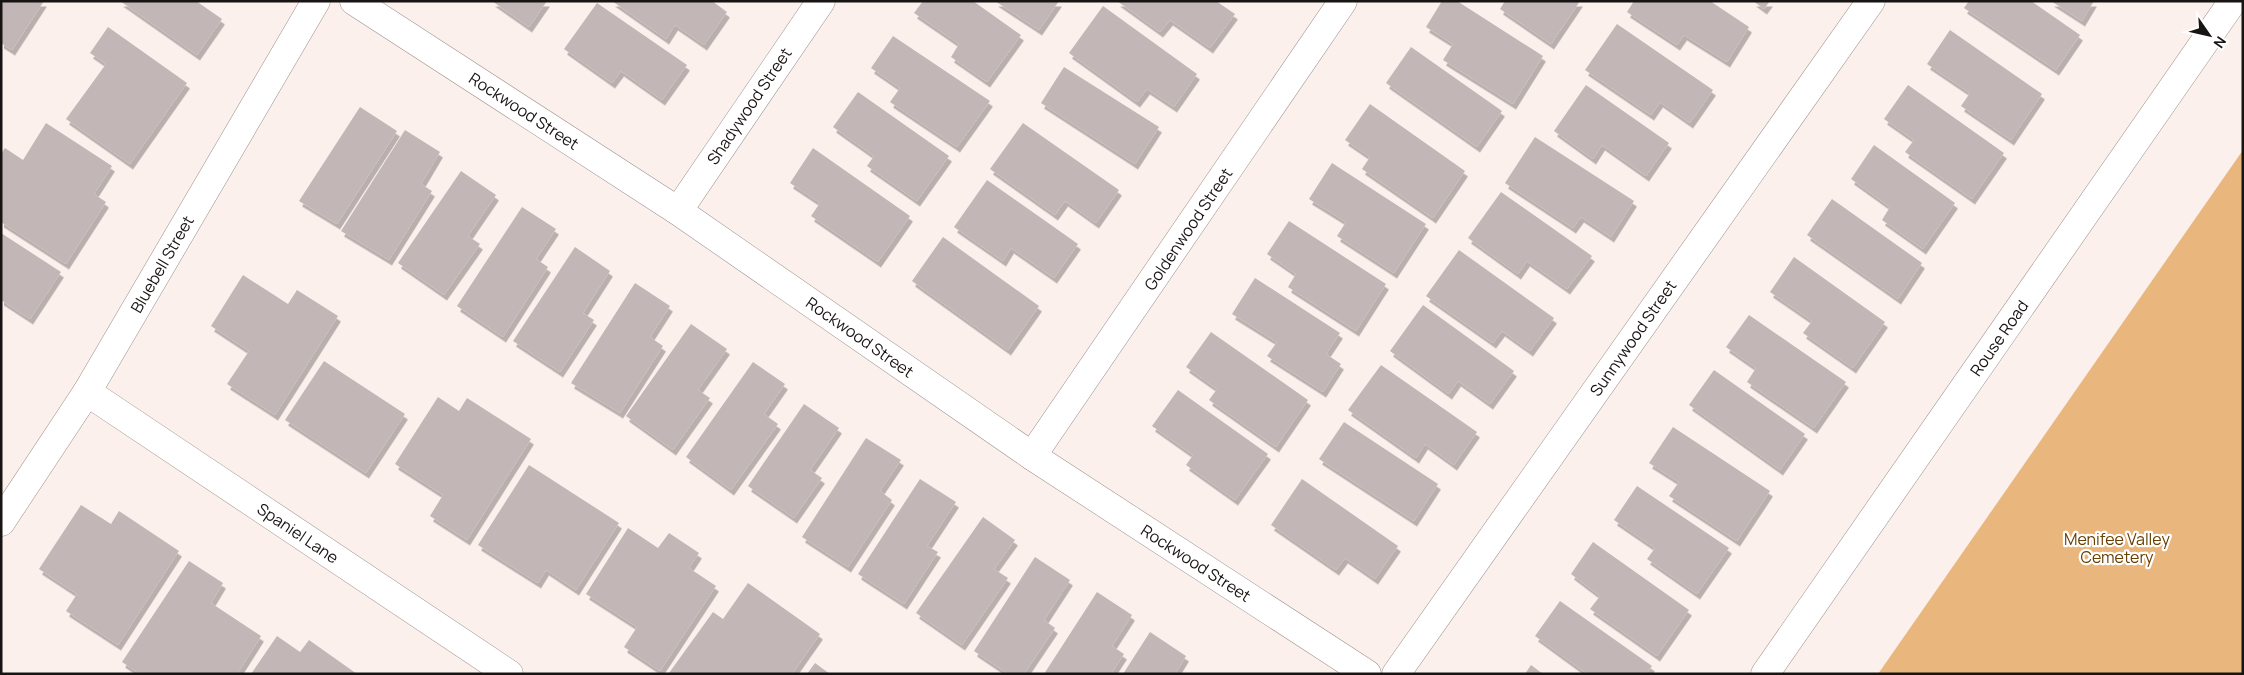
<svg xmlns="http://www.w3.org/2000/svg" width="2244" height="675" font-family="Manrope,sans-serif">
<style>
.green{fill:#e9b67d}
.building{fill:#c2b6b7;filter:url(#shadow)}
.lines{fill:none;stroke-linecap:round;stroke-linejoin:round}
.minor-casing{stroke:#9d918f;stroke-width:29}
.minor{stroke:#fff;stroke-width:28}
.labels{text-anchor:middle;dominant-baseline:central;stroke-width:4.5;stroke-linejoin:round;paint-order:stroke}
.street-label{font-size:16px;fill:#181413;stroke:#fff}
.park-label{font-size:16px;fill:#683f00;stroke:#fff}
</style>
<defs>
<filter id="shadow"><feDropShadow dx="3" dy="5.5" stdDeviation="0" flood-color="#0004"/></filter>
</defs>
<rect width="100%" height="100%" fill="#fcf0ed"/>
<!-- green -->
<path class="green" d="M 2243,150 L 2243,674 L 1878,674 Z"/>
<!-- building -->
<g class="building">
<path d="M 1,1 L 44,1 L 12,50 L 1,43 Z"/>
<path d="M 120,1 L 196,1 L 222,19 L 197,55 Z"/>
<path d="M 492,1 L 547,1 L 529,27 Z"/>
<path d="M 612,1 L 712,1 L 727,12 L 704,45 L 675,25 L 666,39 Z"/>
<path d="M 923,1 L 973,1 L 1021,35 L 987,82 L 951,57 L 959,44 L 914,13 Z"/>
<path d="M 995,1 L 1059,1 L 1039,30 Z"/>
<path d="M 1117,1 L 1216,1 L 1235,14 L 1210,48 L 1170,20 L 1160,32 Z"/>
<path d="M 1442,1 L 1457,1 L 1543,56 L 1513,104 L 1443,60 L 1453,44 L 1426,27 Z"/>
<path d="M 1505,1 L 1580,1 L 1551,44 L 1500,9 Z"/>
<path d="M 1634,1 L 1710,1 L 1749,27 L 1727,62 L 1684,35 L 1677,45 L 1627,12 Z"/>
<path d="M 1753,1 L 1770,1 L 1764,9 Z"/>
<path d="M 1969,1 L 2031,1 L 2080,35 L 2056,70 L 1964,8 Z"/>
<path d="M 2051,1 L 2094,1 L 2082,21 Z"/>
<path d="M 597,3 L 687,65 L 662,100 L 621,71 L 612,83 L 564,49 Z"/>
<path d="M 1103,6 L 1197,74 L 1174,107 L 1147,89 L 1137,102 L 1069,53 Z"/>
<path d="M 1617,24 L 1713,90 L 1690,123 L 1660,102 L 1651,115 L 1585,70 Z"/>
<path d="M 108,27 L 187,83 L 130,164 L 66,119 L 106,64 L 90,53 Z"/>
<path d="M 1950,30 L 2042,94 L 2011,140 L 1961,106 L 1970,93 L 1927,64 Z"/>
<path d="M 893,36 L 990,101 L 957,147 L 890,102 L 900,88 L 871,68 Z"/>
<path d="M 1411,47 L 1502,111 L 1477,147 L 1386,83 Z"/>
<path d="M 1064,67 L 1159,127 L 1135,164 L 1041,103 Z"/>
<path d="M 1586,85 L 1669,143 L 1646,176 L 1602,145 L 1593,159 L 1554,131 Z"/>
<path d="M 1908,85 L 2004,153 L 1972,199 L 1905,152 L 1914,140 L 1884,119 Z"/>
<path d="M 858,92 L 949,156 L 917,201 L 867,166 L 874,156 L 833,127 Z"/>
<path d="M 1370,104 L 1465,171 L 1433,218 L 1362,169 L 1370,157 L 1345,140 Z"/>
<path d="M 360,107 L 397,131 L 337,224 L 299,201 Z"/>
<path d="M 46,123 L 112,166 L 94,194 L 106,202 L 66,264 L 1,222 L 1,154 L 5,148 L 23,160 Z"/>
<path d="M 1023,123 L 1119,190 L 1096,223 L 1065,201 L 1055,215 L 990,169 Z"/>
<path d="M 405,130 L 440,152 L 421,184 L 432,191 L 389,260 L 341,231 Z"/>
<path d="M 1535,137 L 1634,201 L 1611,237 L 1581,217 L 1573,228 L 1505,183 Z"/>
<path d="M 1874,145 L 1955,203 L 1923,249 L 1882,220 L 1890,207 L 1851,179 Z"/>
<path d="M 813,148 L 910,216 L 878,262 L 811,216 L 820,203 L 790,183 Z"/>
<path d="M 1332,163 L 1426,224 L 1394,273 L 1337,236 L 1346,222 L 1309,199 Z"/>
<path d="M 461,171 L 496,195 L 468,236 L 480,244 L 444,295 L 398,263 Z"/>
<path d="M 987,180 L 1078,244 L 1054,278 L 1011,248 L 1003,261 L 954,227 Z"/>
<path d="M 1501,192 L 1592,256 L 1567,289 L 1527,261 L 1518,274 L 1468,238 Z"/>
<path d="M 1832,199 L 1922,263 L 1898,299 L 1807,235 Z"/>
<path d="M 522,207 L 556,229 L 536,259 L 548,267 L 503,337 L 457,306 Z"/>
<path d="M 1289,221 L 1386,284 L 1356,331 L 1288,287 L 1296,274 L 1267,254 Z"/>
<path d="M 1,233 L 61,272 L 30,319 L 1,300 Z"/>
<path d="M 943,237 L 1039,306 L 1008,350 L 912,281 Z"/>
<path d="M 575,247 L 610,271 L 583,313 L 594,320 L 560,372 L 513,341 Z"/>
<path d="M 1459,250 L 1554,318 L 1530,351 L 1502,331 L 1493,343 L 1426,296 Z"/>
<path d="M 1794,257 L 1885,322 L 1853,368 L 1803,333 L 1812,321 L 1770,292 Z"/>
<path d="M 243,275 L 288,304 L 297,290 L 338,316 L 275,415 L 227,384 L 249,351 L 211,326 Z"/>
<path d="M 1255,278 L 1340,333 L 1326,354 L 1341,364 L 1323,392 L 1267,356 L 1277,342 L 1232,314 Z"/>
<path d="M 635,283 L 670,306 L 650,337 L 663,346 L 620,413 L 571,383 Z"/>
<path d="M 1423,305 L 1514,371 L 1490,404 L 1458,381 L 1449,394 L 1390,351 Z"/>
<path d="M 1749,315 L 1846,382 L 1814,428 L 1747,382 L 1756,368 L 1726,347 Z"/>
<path d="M 691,324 L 727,349 L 698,390 L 710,398 L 673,450 L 626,416 Z"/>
<path d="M 1211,332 L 1308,400 L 1276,447 L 1209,400 L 1217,389 L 1186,367 Z"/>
<path d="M 324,361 L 405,414 L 366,473 L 285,420 Z"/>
<path d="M 753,362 L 785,384 L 764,414 L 778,424 L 731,490 L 686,457 Z"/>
<path d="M 1381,365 L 1477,432 L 1454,465 L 1425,444 L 1416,458 L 1348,410 Z"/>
<path d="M 1714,370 L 1805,434 L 1780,470 L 1689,405 Z"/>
<path d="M 1178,390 L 1268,454 L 1235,500 L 1186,465 L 1193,455 L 1152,426 Z"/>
<path d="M 438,397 L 459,411 L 467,398 L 531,439 L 467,540 L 430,516 L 443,495 L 395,464 Z"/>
<path d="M 804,404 L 839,428 L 810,470 L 822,478 L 794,518 L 748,486 Z"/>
<path d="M 1344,422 L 1438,484 L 1414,521 L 1319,459 Z"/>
<path d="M 1673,427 L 1770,491 L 1737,541 L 1669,496 L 1679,482 L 1649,463 Z"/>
<path d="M 866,438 L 901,460 L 880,491 L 892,500 L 848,567 L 802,537 Z"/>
<path d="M 529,465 L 619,523 L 576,590 L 546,570 L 538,583 L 478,545 Z"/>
<path d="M 920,479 L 956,502 L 927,546 L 938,552 L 904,604 L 858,574 Z"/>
<path d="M 1302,479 L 1398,546 L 1375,579 L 1345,558 L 1336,570 L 1271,525 Z"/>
<path d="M 1637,486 L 1729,548 L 1697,594 L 1647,559 L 1655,548 L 1614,520 Z"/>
<path d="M 81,505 L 111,524 L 119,511 L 179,551 L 118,645 L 66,611 L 77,594 L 39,569 Z"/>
<path d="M 983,517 L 1015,540 L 994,569 L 1008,578 L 962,645 L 916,613 Z"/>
<path d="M 628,528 L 658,548 L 669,533 L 699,553 L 689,568 L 716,586 L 660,671 L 624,647 L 637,627 L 586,594 Z"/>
<path d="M 1593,542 L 1689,610 L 1657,656 L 1590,609 L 1600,596 L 1571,574 Z"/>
<path d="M 1035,557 L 1070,580 L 1044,620 L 1055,628 L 1024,674 L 1008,674 L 974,651 Z"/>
<path d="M 189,561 L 223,583 L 211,603 L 261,636 L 237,674 L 140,674 L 122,662 Z"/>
<path d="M 748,583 L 820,634 L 792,674 L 669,673 L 713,612 L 723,619 Z"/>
<path d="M 1097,592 L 1132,615 L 1112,646 L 1124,654 L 1111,674 L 1044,674 Z"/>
<path d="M 1560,601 L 1652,666 L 1646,674 L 1587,674 L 1535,636 Z"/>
<path d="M 1150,632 L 1186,656 L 1175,674 L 1123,674 Z"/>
<path d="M 277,636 L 300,652 L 309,640 L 357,674 L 251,674 Z"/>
<path d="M 815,663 L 830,674 L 807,674 Z"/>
<path d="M 1531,665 L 1543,674 L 1525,674 Z"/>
</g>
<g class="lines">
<defs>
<g id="minor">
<path d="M 354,1 L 678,211 L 1032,456 L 1367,674"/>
<path d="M 678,211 L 821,1"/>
<path d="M 87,392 L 509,674"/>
<path d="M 1032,456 L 1343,1"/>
<path d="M 1,522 L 87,392 L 316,1"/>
<path d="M 1396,674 L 1871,1"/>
<path d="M 1765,674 L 2233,1"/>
</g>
</defs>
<!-- minor casing -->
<use href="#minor" class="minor-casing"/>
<!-- minor -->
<use href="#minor" class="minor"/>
</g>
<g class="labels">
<!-- street labels -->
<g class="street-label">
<text transform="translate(749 106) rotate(-56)">Shadywood Street</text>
<text transform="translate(524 111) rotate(33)">Rockwood Street</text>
<text transform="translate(1188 229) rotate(-56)">Goldenwood Street</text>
<text transform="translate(162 264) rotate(-60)">Bluebell Street</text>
<text transform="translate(860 337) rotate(35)">Rockwood Street</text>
<text transform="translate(1633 338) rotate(-55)">Sunnywood Street</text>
<text transform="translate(1999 338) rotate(-55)">Rouse Road</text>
<text transform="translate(298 533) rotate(34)">Spaniel Lane</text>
<text transform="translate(1196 563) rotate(33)">Rockwood Street</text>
</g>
<!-- park labels -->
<g class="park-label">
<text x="2117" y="539">Menifee Valley<tspan x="2117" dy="18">Cemetery</tspan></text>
</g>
</g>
<!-- border -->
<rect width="2244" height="675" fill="none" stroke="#181413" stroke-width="5"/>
<!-- north arrow -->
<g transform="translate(2209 35) rotate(124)" stroke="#ffffff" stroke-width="4" paint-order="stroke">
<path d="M0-4L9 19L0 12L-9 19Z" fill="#181413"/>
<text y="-8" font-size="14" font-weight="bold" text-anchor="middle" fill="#181413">N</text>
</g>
</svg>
